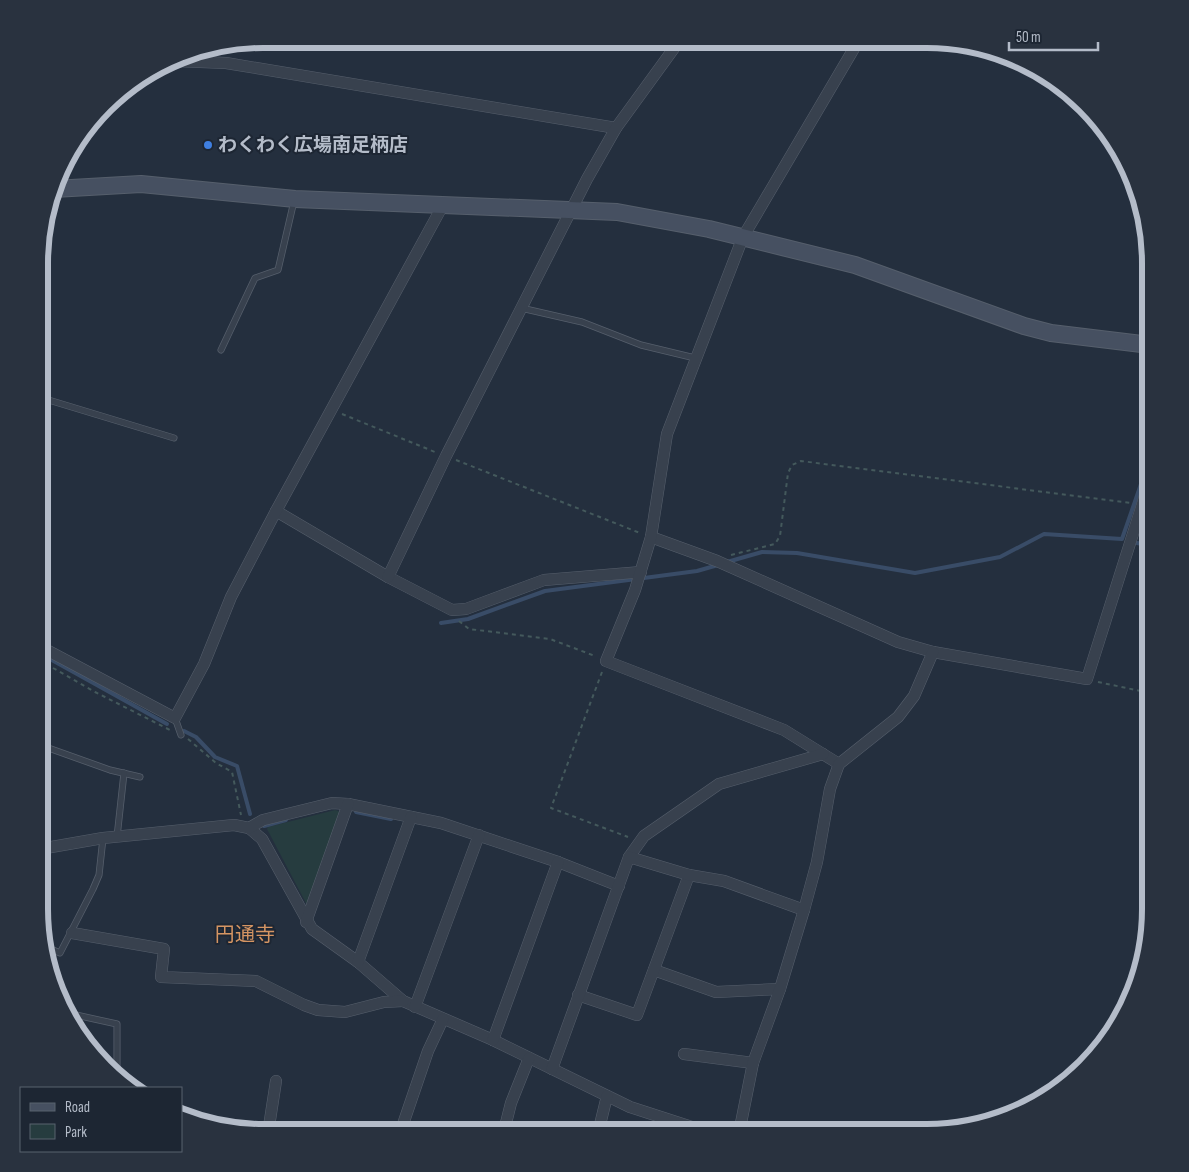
<svg xmlns="http://www.w3.org/2000/svg" width="1189" height="1172" font-family="'Sofia Sans Condensed','Noto Sans JP',sans-serif">
<style>
.green{fill:#263c3f}
.lines{fill:none;stroke-linecap:round;stroke-linejoin:round}
.stream{stroke:#394c67;stroke-width:4}
.lane-casing{stroke:#565f6c;stroke-width:7}
.street-casing{stroke:#565f6c;stroke-width:12}
.secondary-casing{stroke:#565f6c;stroke-width:18}
.path{stroke:#44595c;stroke-width:2;stroke-dasharray:4 4;stroke-linecap:butt}
.lane{stroke:#38414e;stroke-width:5.5}
.street{stroke:#38414e;stroke-width:11}
.secondary{stroke:#465061;stroke-width:16}
.shop-dot{fill:#3f7fe0;stroke:#1d2633;stroke-width:2}
.labels{text-anchor:middle;dominant-baseline:central;stroke-width:4;stroke-linejoin:round;paint-order:stroke}
.poi-label{font-size:19px;font-weight:bold;fill:#b4bcc9;stroke:#1d2633;text-anchor:start}
.neighbourhood-label{font-size:20px;fill:#d59563;stroke:#1d2633}
.rim{fill:none;stroke:#b4bcc9;stroke-width:6}
</style>
<rect width="100%" height="100%" fill="#242f3e"/>
<!-- green -->
<path class="green" d="M 335,810 L 342,812 L 308,907 L 267,829 L 268,827 Z"/>
<g class="lines">
<!-- stream -->
<g class="stream">
<path d="M 1133,542 L 1150,546"/>
<path d="M 727,562 L 762,552 L 797,553 L 915,573 L 1000,557 L 1044,534 L 1122,539 L 1150,458"/>
<path d="M 441,623 L 468,619 L 545,591 L 697,571 L 718,565"/>
<path d="M 41,654 L 167,724"/>
<path d="M 184,731 L 196,737 L 215,757 L 237,766 L 250,814"/>
<path d="M 356,812 L 391,819"/>
<path d="M 264,826 L 286,820"/>
</g>
<defs>
<g id="lane">
<path d="M 521,308 L 582,322 L 641,345 L 695,358"/>
<path d="M 221,350 L 255,278 L 278,270 L 294,201"/>
<path d="M 42,398 L 174,438"/>
<path d="M 175,718 L 181,735"/>
<path d="M 40,745 L 110,770 L 140,777"/>
<path d="M 117,837 L 124,773"/>
<path d="M 44,946 L 60,953 L 93,889 L 99,875 L 103,838"/>
<path d="M 67,1013 L 117,1024 L 117,1072"/>
</g>
<g id="street">
<path d="M 174,61 L 226,63 L 616,128"/>
<path d="M 276,511 L 388,577 L 452,610 L 466,609 L 544,580 L 641,572"/>
<path d="M 651,537 L 717,561 L 898,642 L 933,652 L 1087,679 L 1150,480"/>
<path d="M 388,577 L 446,456 L 587,179 L 616,128 L 680,40"/>
<path d="M 41,647 L 175,718 L 204,664 L 231,597 L 276,511 L 443,205"/>
<path d="M 839,764 L 784,730 L 606,661 L 635,590 L 651,537 L 667,434 L 743,237 L 859,40"/>
<path d="M 249,828 L 262,839 L 312,929 L 358,962 L 403,1001 L 493,1040 L 630,1107 L 698,1129 L 739,1132"/>
<path d="M 40,849 L 103,838 L 234,825 L 249,828 L 263,820 L 332,803 L 348,804 L 441,823 L 558,862 L 619,886"/>
<path d="M 629,857 L 644,836 L 719,784 L 823,754"/>
<path d="M 306,922 L 348,804"/>
<path d="M 72,933 L 164,949 L 161,977 L 256,981 L 304,1005 L 318,1010 L 345,1012 L 384,1002 L 403,1001"/>
<path d="M 358,962 L 411,817"/>
<path d="M 654,970 L 716,992 L 780,989"/>
<path d="M 578,995 L 637,1015 L 689,875"/>
<path d="M 415,1007 L 479,835"/>
<path d="M 493,1040 L 558,862"/>
<path d="M 684,1054 L 753,1063"/>
<path d="M 552,1069 L 629,857 L 689,875 L 724,881 L 804,910"/>
<path d="M 268,1133 L 276,1081"/>
<path d="M 400,1133 L 428,1051 L 443,1019"/>
<path d="M 518,1133 L 505,1127 L 511,1103 L 529,1058"/>
<path d="M 598,1133 L 607,1096"/>
<path d="M 739,1133 L 753,1063 L 780,989 L 804,910 L 817,862 L 830,789 L 839,764 L 898,717 L 914,696 L 933,652"/>
</g>
<path id="secondary" d="M 54,189 L 141,184 L 295,199 L 617,212 L 709,229 L 855,265 L 1024,326 L 1051,333 L 1150,345"/>
</defs>
<!-- lane casing -->
<use href="#lane" class="lane-casing"/>
<!-- street casing -->
<use href="#street" class="street-casing"/>
<!-- secondary casing -->
<use href="#secondary" class="secondary-casing"/>
<!-- path -->
<g class="path">
<path d="M 342,414 L 435,452"/>
<path d="M 456,460 L 640,533"/>
<path d="M 731,555 L 775,544 L 780,536 L 788,473 L 792,465 L 801,461 L 1131,503"/>
<path d="M 459,621 L 469,629 L 550,639 L 595,656"/>
<path d="M 53,668 L 95,692 L 170,730"/>
<path d="M 602,672 L 551,808 L 628,837"/>
<path d="M 1098,682 L 1150,693"/>
<path d="M 188,739 L 216,763 L 232,772 L 241,815"/>
</g>
<!-- lane -->
<use href="#lane" class="lane"/>
<!-- street -->
<use href="#street" class="street"/>
<!-- secondary -->
<use href="#secondary" class="secondary"/>
</g>
<!-- markers -->
<circle class="shop-dot" cx="208" cy="145" r="5"/>
<g class="labels">
<!-- poi labels -->
<g class="poi-label">
<text x="218" y="145">わくわく広場南足柄店</text>
</g>
<!-- neighbourhood labels -->
<g class="neighbourhood-label">
<text x="245" y="935">円通寺</text>
</g>
</g>
<!-- crop -->
<path d="M0 0H1189V1172H0ZM263 48H927A215 215 0 0 1 1142 263V909A215 215 0 0 1 927 1124H263A215 215 0 0 1 48 909V263A215 215 0 0 1 263 48Z" fill="#29323f" fill-rule="evenodd"/>
<path class="rim" d="M263 48H927A215 215 0 0 1 1142 263V909A215 215 0 0 1 927 1124H263A215 215 0 0 1 48 909V263A215 215 0 0 1 263 48Z"/>
<!-- legend -->
<rect x="20" y="1087" width="162" height="65" fill="#1d2633" stroke="#59626f"/>
<rect x="30" y="1103" width="25" height="8" fill="#465061" stroke="#59626f"/>
<text x="65" y="1112" font-size="15" fill="#b4bcc9">Road</text>
<rect x="30" y="1124" width="25" height="15" fill="#263c3f" stroke="#59626f"/>
<text x="65" y="1137" font-size="15" fill="#b4bcc9">Park</text>
<!-- scale -->
<path d="M1009 42v8h89v-8" fill="none" stroke="#b4bcc9" stroke-width="2.5"/>
<text x="1016" y="42" font-size="15" fill="#b4bcc9" stroke="#1d2633" stroke-width="4" paint-order="stroke">50 m</text>
</svg>
